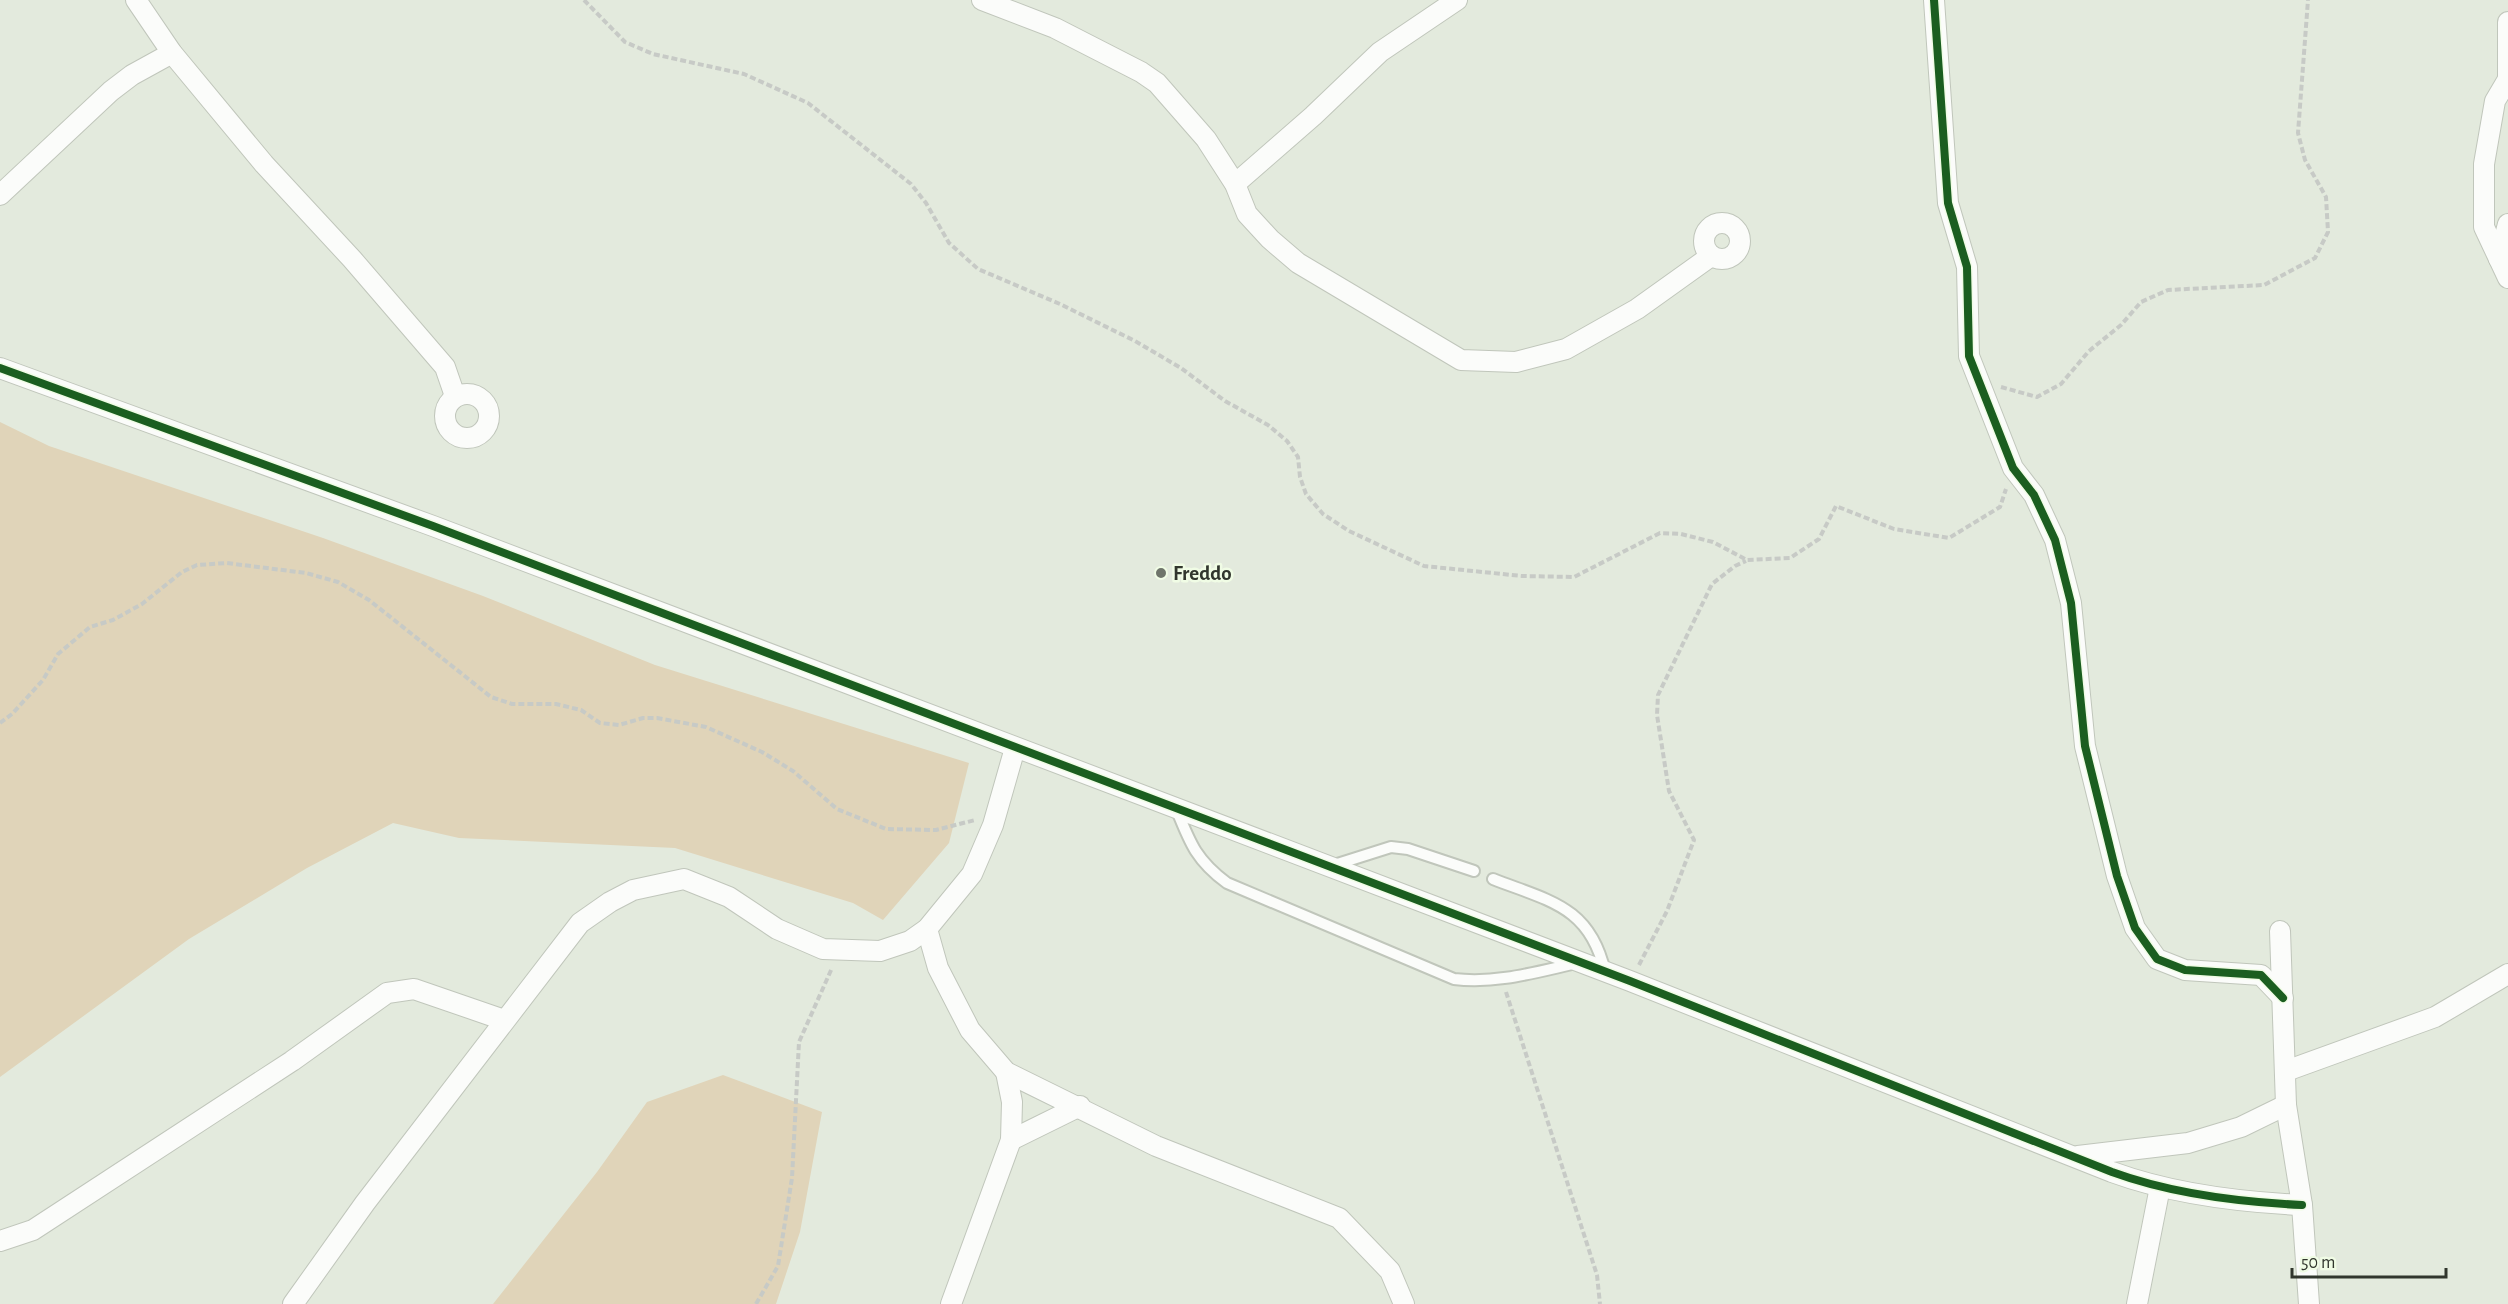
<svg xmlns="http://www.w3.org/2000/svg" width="2508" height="1304" font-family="'Alegreya Sans',sans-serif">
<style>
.green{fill:#e0d4b9}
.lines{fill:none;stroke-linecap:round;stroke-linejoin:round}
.service-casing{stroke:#c0c6bb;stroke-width:14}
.minor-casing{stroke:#c0c6bb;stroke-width:22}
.path{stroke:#c7cac6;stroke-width:4;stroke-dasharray:6 3;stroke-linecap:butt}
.service{stroke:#fbfcfa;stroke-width:10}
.minor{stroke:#fbfcfa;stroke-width:20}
.cycleway-casing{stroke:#f0fce5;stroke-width:11}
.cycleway{stroke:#1b5e20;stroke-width:8}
.poi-dot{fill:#6f756b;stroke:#f0fce5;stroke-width:2}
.labels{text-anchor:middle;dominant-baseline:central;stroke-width:5;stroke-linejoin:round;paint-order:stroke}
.poi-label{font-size:21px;font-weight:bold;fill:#31362d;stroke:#f0fce5;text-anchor:start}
</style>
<rect width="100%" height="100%" fill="#e3eadd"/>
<!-- green -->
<g class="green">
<path d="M 0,422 L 49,446 L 323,538 L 483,596 L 655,665 L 969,763 L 949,843 L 883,920 L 853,903 L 675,848 L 459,838 L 393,823 L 307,868 L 189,939 L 0,1077 Z"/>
<path d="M 723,1075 L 822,1112 L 800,1232 L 776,1304 L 493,1304 L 597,1172 L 647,1102 Z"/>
</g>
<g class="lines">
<defs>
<g id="service">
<path d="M 1176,808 C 1190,843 1196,860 1227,883 L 1454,979 C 1497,984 1536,972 1577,963"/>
<path d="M 1331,866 L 1391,847 L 1408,849 L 1474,871"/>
<path d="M 1493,879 C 1549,901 1590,906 1605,972"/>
</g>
<g id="minor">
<path d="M 136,0 L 172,53 L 264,164 L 352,259 L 445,367 L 455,396"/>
<path d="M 982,0 L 1055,28 L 1141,72 L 1157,83 L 1206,139 L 1235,184 L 1247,214 L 1270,239 L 1298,263 L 1461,360 L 1516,362 L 1566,349 L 1637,309 L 1711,256"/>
<path d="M 1934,0 L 1948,203 L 1967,267 L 1969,356 L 2013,468 L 2034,495 L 2055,540 L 2071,603 L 2085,746 L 2117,876 L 2135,928 L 2157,959 L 2185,970 L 2261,975 L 2283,998"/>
<path d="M 2508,22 L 2508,79"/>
<path d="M 2508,79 L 2495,101 L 2484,164 L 2484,227 L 2508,278"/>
<path d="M 1235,184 L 1313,116 L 1380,52 L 1457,0"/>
<path d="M 0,195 L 111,91 L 132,75 L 172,53"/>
<circle cx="1722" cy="241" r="18"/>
<path d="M 2499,259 L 2508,224"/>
<path d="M 0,368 L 433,526 L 1176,808 L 1630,981 L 2112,1172 C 2172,1194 2238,1202 2302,1205"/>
<circle cx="467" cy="416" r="22"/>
<path d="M 927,929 L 938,968 L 970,1030 L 1006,1072 L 1156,1146 L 1339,1218 L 1390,1271 L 1404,1304"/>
<path d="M 2280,931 L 2286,1105 L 2302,1205 L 2309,1304"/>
<path d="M 2286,1071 L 2435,1017 L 2508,974"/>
<path d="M 1011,1140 L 1080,1106"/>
<path d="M 2078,1156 L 2188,1143 L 2241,1127 L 2286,1105"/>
<path d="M 0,1241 L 33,1230 L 292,1061 L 387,993 L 414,989 L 504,1020"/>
<path d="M 293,1304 L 365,1203 L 580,923 L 610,902 L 633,890 L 684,879 L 729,897 L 777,929 L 823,949 L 880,951 L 910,941 L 927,929 L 972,874 L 993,825 L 1015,748"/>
<path d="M 951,1304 L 1011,1140 L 1012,1102 L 1006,1072"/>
<path d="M 2137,1304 L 2160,1187"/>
</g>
</defs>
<!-- service casing -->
<use href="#service" class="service-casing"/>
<!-- minor casing -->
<use href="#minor" class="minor-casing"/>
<!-- path -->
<g class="path">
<path d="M 584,0 L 625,42 L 653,54 L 744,74 L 808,103 L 911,184 L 926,203 L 949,243 L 978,269 L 1060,304 L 1135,341 L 1181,368 L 1225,401 L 1268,425 L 1287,441 L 1298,457 L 1300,477 L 1306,494 L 1323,514 L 1349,531 L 1424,566 L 1522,576 L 1574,577 L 1660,533 L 1681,534 L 1713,542 L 1747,560 L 1790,558 L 1819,539 L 1836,506 L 1894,529 L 1949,538 L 2000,507 L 2006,489"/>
<path d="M 2001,387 L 2037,397 L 2061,384 L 2089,351 L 2121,325 L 2141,302 L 2168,290 L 2264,285 L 2315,258 L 2328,232 L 2326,197 L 2305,160 L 2298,133 L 2308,0"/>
<path d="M 0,723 L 12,714 L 43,680 L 58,654 L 90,627 L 113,620 L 142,604 L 182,572 L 197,565 L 227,563 L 306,573 L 338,582 L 369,600 L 491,697 L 512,704 L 556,704 L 581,710 L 600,723 L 619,725 L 643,718 L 657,718 L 706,727 L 762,752 L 793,771 L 837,809 L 886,829 L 936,830 L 975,820"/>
<path d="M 1639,965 L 1667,911 L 1694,840 L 1669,791 L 1657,715 L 1658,695 L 1712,584 L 1735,566 L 1746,561"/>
<path d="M 1506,992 L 1597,1275 L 1600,1304"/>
<path d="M 756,1304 L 778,1266 L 792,1178 L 799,1042 L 832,968"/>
</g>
<!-- service -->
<use href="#service" class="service"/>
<!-- minor -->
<use href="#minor" class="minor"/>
<defs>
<g id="cycleway">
<path d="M 1934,0 L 1948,203 L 1967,267 L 1969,356 L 2013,468 L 2034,495 L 2055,540 L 2071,603 L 2085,746 L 2117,876 L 2135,928 L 2157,959 L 2185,970 L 2261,975 L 2283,998"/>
<path d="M 0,368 L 433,526 L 1176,808 L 1630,981 L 2112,1172 C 2172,1194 2238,1202 2302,1205"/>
</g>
</defs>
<!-- cycleway casing -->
<use href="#cycleway" class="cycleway-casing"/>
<!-- cycleway -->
<use href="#cycleway" class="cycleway"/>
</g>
<!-- markers -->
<circle class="poi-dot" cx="1161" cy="573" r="6"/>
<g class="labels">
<!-- poi labels -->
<g class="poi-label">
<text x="1173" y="573">Freddo</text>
</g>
</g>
<!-- scale -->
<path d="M2292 1268v9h154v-9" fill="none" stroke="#31362d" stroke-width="3"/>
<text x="2301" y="1268" font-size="18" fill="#31362d" stroke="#f0fce5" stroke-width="4.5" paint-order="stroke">50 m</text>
</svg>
